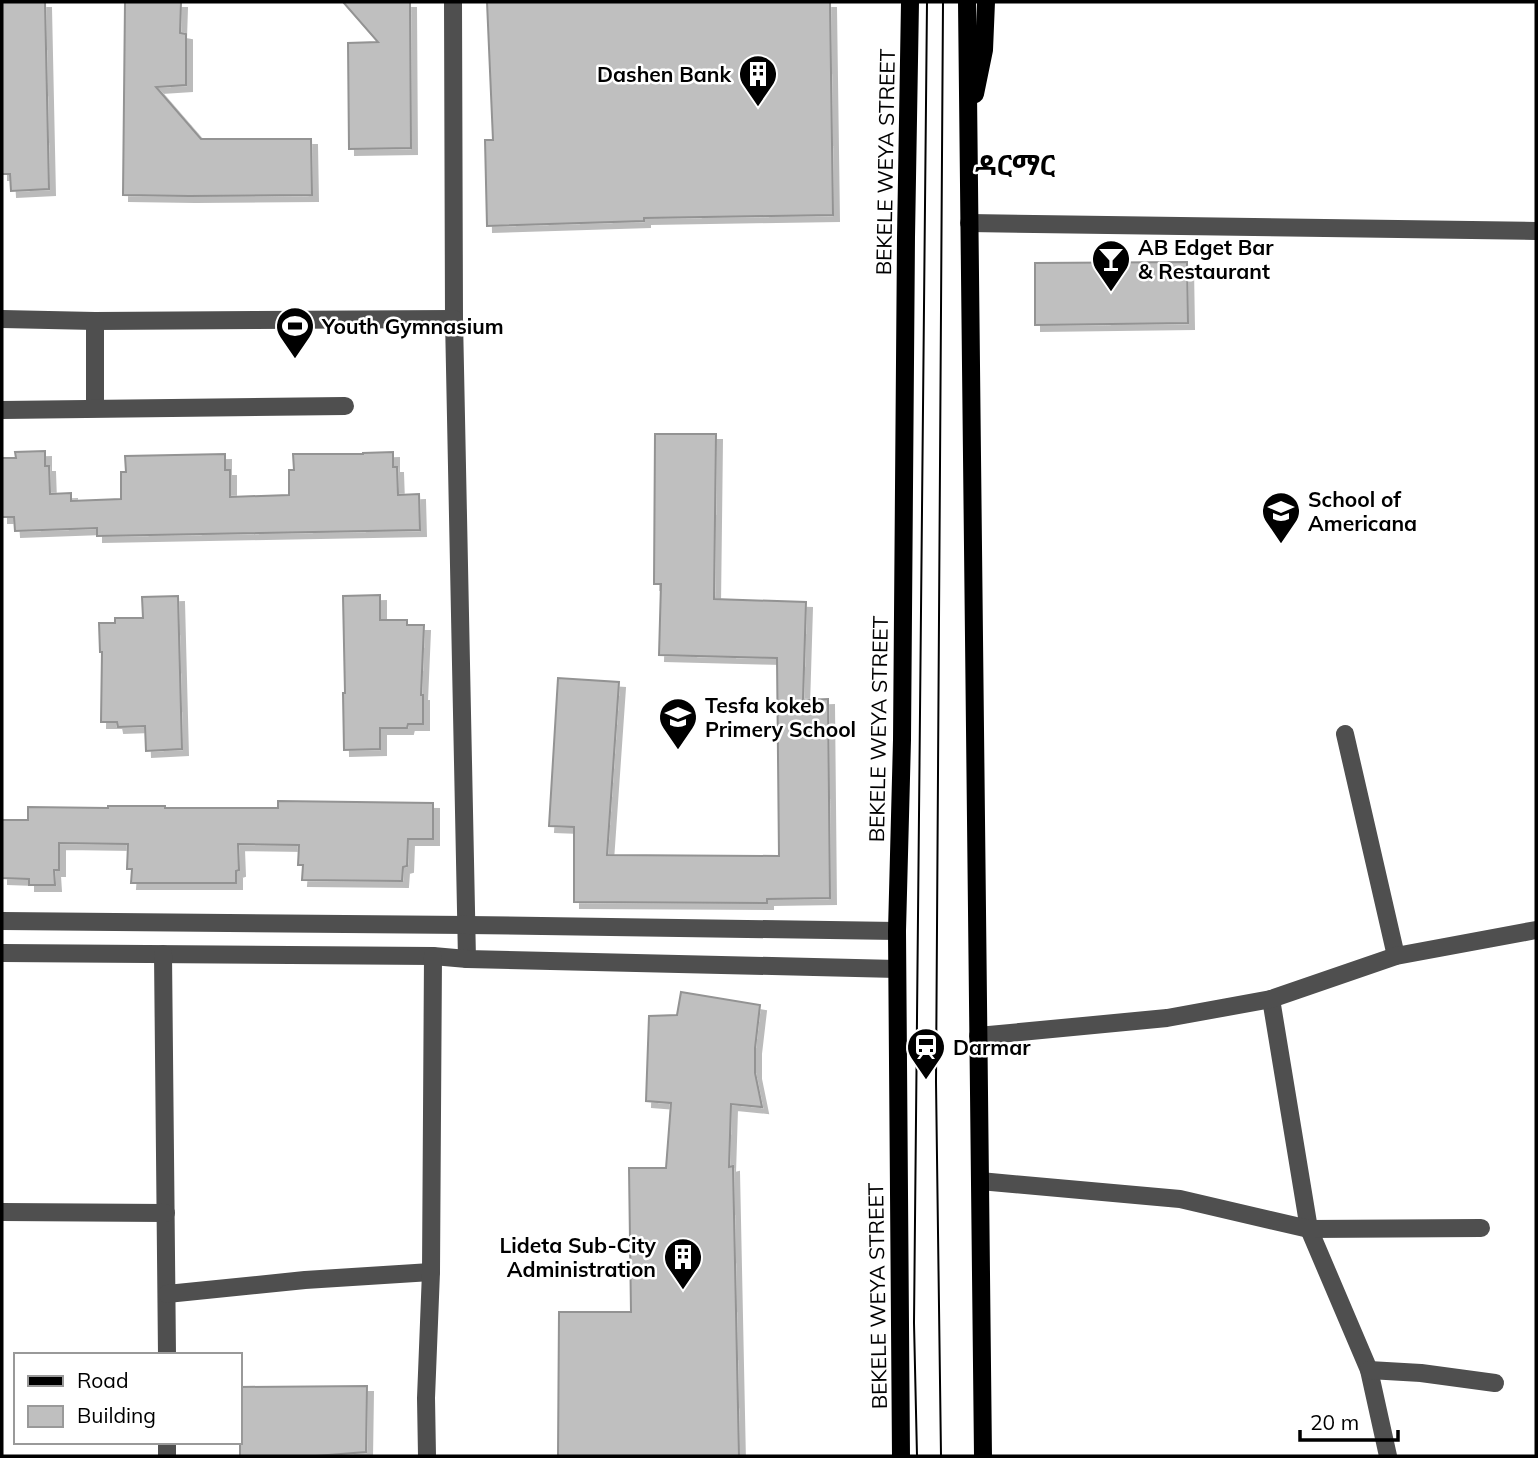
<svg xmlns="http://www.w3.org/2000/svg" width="1538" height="1458" font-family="Mulish,'Noto Sans Ethiopic',sans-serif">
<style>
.building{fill:#bfbfbf;stroke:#939393;stroke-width:2;filter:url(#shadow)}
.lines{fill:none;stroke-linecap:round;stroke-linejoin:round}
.minor{stroke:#4f4f4f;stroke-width:18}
.major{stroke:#000;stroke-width:18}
.tram{stroke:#000;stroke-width:2}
.labels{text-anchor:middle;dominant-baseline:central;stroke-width:5;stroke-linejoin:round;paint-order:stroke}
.poi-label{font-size:21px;font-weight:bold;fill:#000;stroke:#fff;text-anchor:start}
.street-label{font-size:21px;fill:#000;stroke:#fff}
.district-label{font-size:28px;font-weight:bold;fill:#000;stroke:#fff}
</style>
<defs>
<filter id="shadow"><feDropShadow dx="6" dy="6" stdDeviation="0" flood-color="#0004"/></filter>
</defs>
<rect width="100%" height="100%" fill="#fff"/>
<!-- building -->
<g class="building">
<path d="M 2,2 L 45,2 L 49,189 L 11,191 L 10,174 L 2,174 Z"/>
<path d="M 125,2 L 181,2 L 180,33 L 186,34 L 186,85 L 156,87 L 201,139 L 311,139 L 312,195 L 189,196 L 123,195 Z"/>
<path d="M 343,2 L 410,2 L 411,148 L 349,149 L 348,43 L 378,42 Z"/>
<path d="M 487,2 L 830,2 L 833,215 L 644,218 L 644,221 L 487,226 L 485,140 L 493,140 Z"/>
<path d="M 1187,262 L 1188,323 L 1035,325 L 1035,263 Z"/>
<path d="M 655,434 L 716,434 L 714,599 L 806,602 L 803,700 L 828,699 L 830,898 L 767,899 L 767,903 L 574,902 L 574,827 L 549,826 L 558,678 L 619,682 L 607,855 L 779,856 L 777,658 L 659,655 L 661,584 L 654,584 Z"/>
<path d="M 45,451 L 45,466 L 49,466 L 50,494 L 71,493 L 71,501 L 121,499 L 121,472 L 126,472 L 125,456 L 225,454 L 225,470 L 230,470 L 230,497 L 289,495 L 289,470 L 294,470 L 293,454 L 363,454 L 363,453 L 393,452 L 393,467 L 397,467 L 398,495 L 419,494 L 420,530 L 97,536 L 97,528 L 15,531 L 14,517 L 2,517 L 2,458 L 16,458 L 15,452 Z"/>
<path d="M 380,595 L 380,620 L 407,620 L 407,625 L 424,625 L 421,695 L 423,695 L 423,724 L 408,724 L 407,728 L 380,728 L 380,749 L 344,750 L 343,693 L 345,693 L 343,596 Z"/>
<path d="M 178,596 L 182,749 L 146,751 L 145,726 L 118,727 L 117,722 L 101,722 L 102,652 L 100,652 L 99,623 L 115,623 L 115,618 L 143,618 L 142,597 Z"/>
<path d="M 278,801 L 433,803 L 433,839 L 408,839 L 407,866 L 403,867 L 402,881 L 302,880 L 303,865 L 298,865 L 299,845 L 238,844 L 239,870 L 236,871 L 236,883 L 131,883 L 132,869 L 127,869 L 128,844 L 59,843 L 59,870 L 54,870 L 55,885 L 29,885 L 29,879 L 2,878 L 2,820 L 28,820 L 28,807 L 108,808 L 108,806 L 165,806 L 165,808 L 278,808 Z"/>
<path d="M 681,992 L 760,1005 L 755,1048 L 755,1073 L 762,1107 L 731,1104 L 729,1167 L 733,1166 L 739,1456 L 558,1456 L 559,1312 L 631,1312 L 629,1168 L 666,1168 L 671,1103 L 646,1101 L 649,1016 L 677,1015 Z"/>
<path d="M 367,1386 L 366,1452 L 316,1456 L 240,1456 L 240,1387 Z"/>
</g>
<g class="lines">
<!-- minor -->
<g class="minor">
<path d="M 453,2 L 454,319"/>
<path d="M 969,223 L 1536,231"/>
<path d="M 2,319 L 95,321 L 454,319 L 467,959"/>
<path d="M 95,321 L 95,408"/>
<path d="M 2,410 L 345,406"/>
<path d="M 1345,734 L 1396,956"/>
<path d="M 2,921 L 467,925 L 897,931"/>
<path d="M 2,953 L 433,956 L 467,959 L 897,969"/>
<path d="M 163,954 L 167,1355"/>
<path d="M 1271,999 L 1309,1229 L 1369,1370 L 1388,1456"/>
<path d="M 978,1036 L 1167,1018 L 1271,999 L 1396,956 L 1536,930"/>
<path d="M 980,1181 L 1180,1199 L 1309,1229 L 1481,1228"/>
<path d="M 2,1212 L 166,1213"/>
<path d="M 167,1294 L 305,1280 L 431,1272"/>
<path d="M 1369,1370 L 1421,1373 L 1495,1383"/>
<path d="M 167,1456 L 167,1442"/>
<path d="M 427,1456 L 426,1398 L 431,1272 L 433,956"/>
</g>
<!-- major -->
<g class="major">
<path d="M 967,2 L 983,1456"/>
<path d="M 975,94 L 984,50 L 986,2"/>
<path d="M 901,1456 L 897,931 L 902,740 L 906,237 L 910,2"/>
</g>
<!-- tram -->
<g class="tram">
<path d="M 917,1456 L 914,1323 L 927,2"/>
<path d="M 941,1456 L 936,1082 L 943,2"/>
</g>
</g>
<!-- icons -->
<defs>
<symbol id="building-pin" viewBox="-11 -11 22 30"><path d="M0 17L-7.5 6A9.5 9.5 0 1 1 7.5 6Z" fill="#000" stroke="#fff"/><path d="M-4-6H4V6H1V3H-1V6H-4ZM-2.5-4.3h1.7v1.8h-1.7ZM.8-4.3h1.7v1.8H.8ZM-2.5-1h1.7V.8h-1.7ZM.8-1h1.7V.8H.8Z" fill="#fff"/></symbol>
<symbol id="bar-pin" viewBox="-11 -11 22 30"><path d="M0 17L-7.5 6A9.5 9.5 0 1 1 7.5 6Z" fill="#000" stroke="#fff"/><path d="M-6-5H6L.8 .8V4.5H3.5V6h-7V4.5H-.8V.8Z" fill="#fff"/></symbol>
<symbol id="stadium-pin" viewBox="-11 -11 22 30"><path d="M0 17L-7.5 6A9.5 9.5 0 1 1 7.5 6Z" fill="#000" stroke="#fff"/><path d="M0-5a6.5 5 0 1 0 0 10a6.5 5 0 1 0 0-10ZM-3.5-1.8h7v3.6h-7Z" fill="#fff"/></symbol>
<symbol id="school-pin" viewBox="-11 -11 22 30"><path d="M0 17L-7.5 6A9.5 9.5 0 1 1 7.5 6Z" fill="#000" stroke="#fff"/><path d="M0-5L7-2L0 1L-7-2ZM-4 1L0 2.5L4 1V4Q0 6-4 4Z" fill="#fff"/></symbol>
<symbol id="station-pin" viewBox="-11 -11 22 30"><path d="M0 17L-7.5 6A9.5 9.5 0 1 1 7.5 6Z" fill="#000" stroke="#fff"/><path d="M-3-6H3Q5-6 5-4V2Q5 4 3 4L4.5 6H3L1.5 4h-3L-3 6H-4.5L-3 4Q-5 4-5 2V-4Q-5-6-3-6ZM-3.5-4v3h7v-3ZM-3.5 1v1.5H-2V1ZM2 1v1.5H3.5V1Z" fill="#fff"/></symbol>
</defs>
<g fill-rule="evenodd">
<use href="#building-pin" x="736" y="52" width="44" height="60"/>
<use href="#bar-pin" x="1089" y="237" width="44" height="60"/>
<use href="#stadium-pin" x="273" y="304" width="44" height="60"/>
<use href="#school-pin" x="1259" y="489" width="44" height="60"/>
<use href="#school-pin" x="656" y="695" width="44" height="60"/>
<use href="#station-pin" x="904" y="1025" width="44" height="60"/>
<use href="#building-pin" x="661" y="1235" width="44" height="60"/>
</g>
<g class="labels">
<!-- poi labels -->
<g class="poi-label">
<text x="731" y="74" text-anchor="end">Dashen Bank</text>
<text x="1138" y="247">AB Edget Bar<tspan x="1138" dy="24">&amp; Restaurant</tspan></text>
<text x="322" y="326">Youth Gymnasium</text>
<text x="1308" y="499">School of<tspan x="1308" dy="24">Americana</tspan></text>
<text x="705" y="705">Tesfa kokeb<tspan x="705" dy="24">Primery School</tspan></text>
<text x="953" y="1047">Darmar</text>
<text x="656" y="1245" text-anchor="end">Lideta Sub-City<tspan x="656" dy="24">Administration</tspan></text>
</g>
<!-- street labels -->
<g class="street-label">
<text transform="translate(885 162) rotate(-89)">BEKELE WEYA STREET</text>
<text transform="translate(878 729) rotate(-89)">BEKELE WEYA STREET</text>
<text transform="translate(877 1296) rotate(-91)">BEKELE WEYA STREET</text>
</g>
<!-- district labels -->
<g class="district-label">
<text x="1015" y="164">ዳርማር</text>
</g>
</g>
<!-- border -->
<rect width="1538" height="1458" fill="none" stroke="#000000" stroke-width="7"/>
<!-- legend -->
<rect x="14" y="1353" width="228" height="91" fill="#ffffff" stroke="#999999" stroke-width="2"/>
<rect x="28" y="1376" width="35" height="10" fill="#000000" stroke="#999999" stroke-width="2"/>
<text x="77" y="1388" font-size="21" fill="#000000">Road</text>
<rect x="28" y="1406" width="35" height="21" fill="#bfbfbf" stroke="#999999" stroke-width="2"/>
<text x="77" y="1423" font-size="21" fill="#000000">Building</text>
<!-- scale -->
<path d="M1300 1430v10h98v-10" fill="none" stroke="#000000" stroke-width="3.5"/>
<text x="1310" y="1430" font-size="21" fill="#000000" stroke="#ffffff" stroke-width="5" paint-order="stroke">20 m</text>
</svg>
